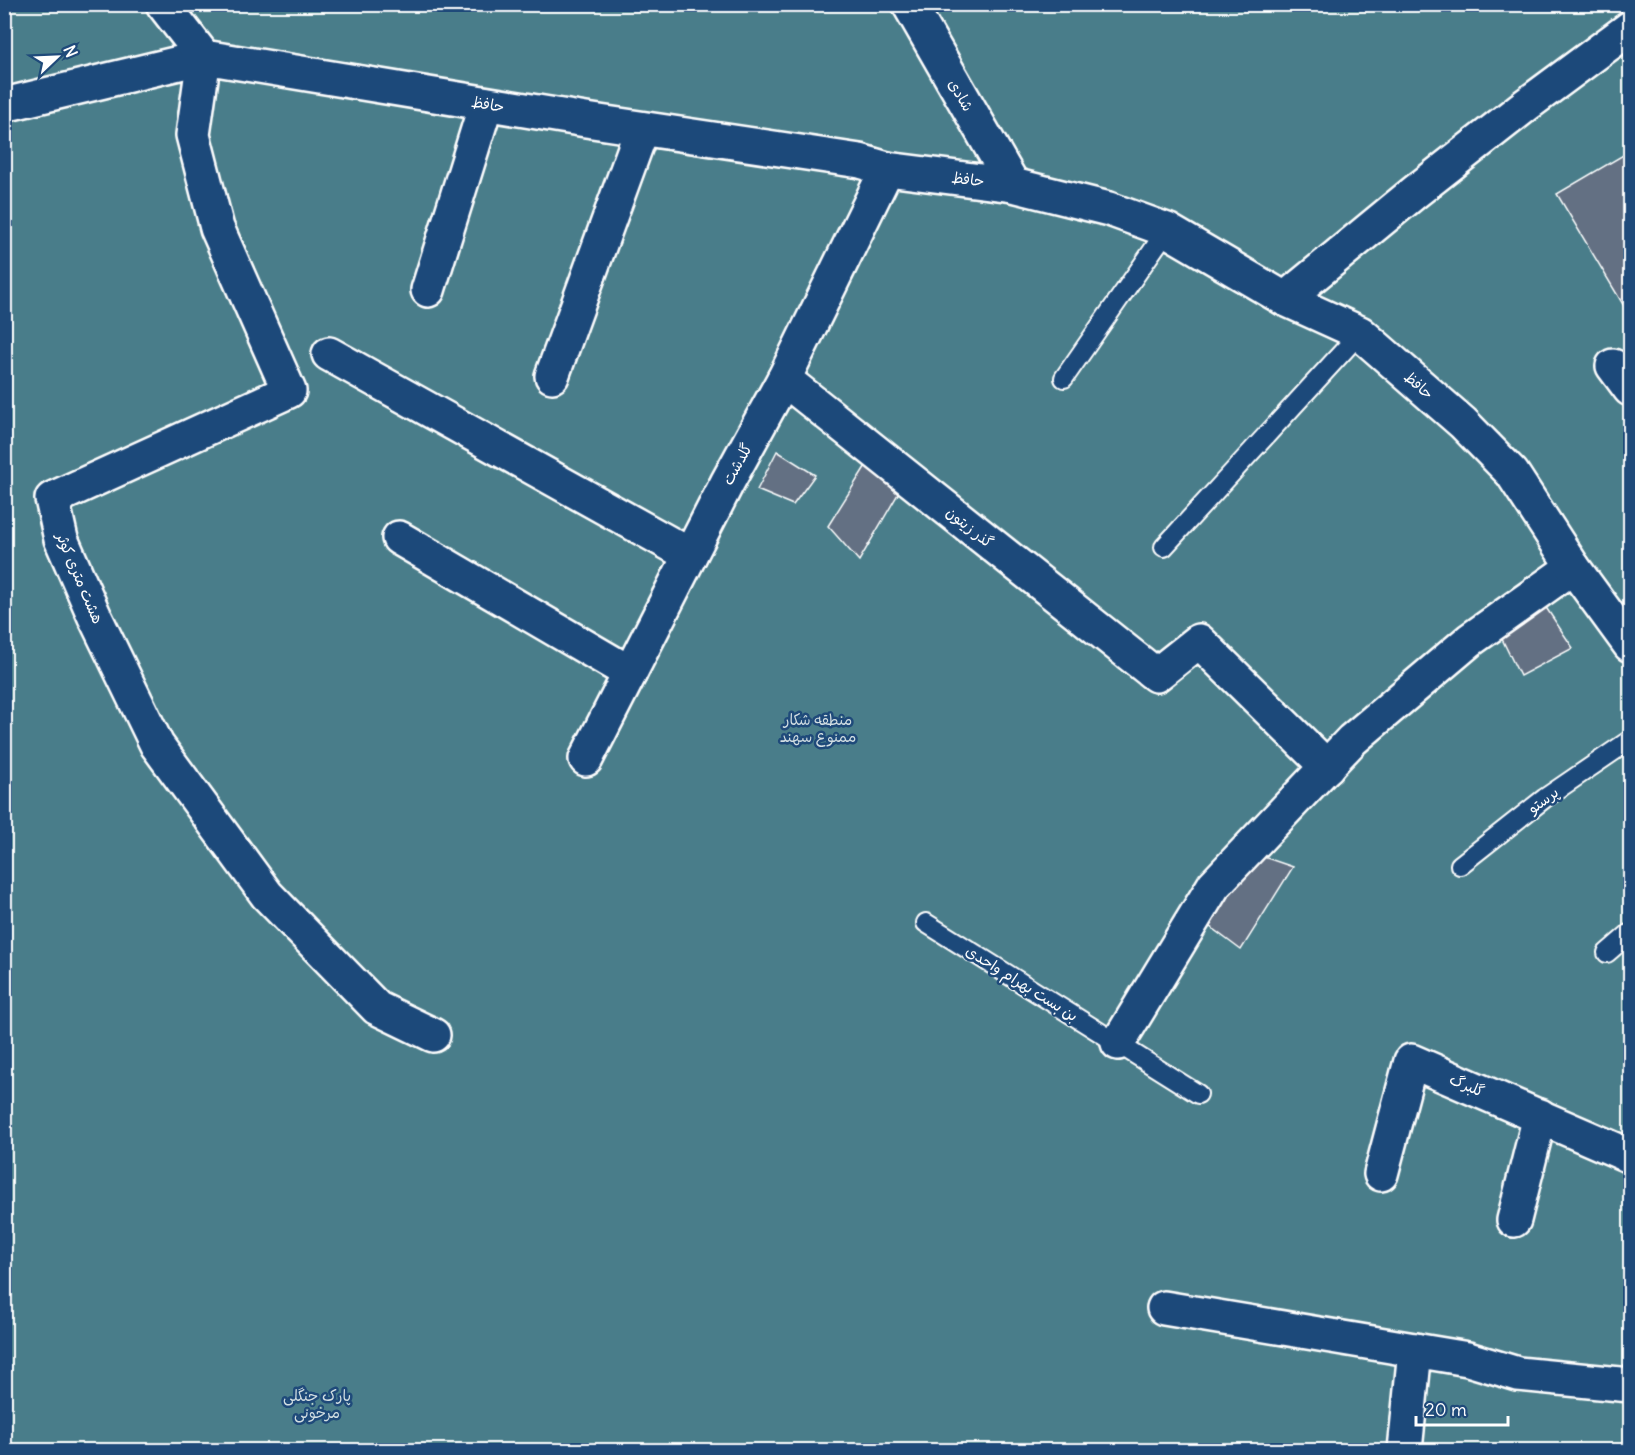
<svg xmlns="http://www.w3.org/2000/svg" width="1635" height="1455" font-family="Delius,'Playpen Sans Arabic',sans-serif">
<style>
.green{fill:#497d8a;stroke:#a4bec4;stroke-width:1.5}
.building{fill:#647083;stroke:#fff;stroke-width:1.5}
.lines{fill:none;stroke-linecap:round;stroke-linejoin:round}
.service-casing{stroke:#fff;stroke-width:22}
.minor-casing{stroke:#fff;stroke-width:38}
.tertiary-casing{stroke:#fff;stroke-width:38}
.service{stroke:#1f4a7a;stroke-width:18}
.minor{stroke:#1f4a7a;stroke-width:33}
.tertiary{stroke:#1f4a7a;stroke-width:33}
.labels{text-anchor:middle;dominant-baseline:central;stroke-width:5;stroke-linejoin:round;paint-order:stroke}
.street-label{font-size:15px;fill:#fff;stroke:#1f4a7a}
.park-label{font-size:15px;fill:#d2dee2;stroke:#1f4a7a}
</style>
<rect width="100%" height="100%" fill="#2d527c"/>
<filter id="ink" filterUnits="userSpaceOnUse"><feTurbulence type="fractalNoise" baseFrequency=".0167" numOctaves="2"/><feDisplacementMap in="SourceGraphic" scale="12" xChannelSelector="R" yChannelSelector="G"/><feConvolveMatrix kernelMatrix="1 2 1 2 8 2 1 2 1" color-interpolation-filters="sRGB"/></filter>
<g filter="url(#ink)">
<!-- green -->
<rect class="green" x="5" y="5" width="1625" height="1445"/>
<!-- building -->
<g class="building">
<path d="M 1630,151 L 1630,316 L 1557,194 Z"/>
<path d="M 777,451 L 815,475 L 793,505 L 757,490 Z"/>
<path d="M 867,464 L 898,494 L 859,561 L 828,526 Z"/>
<path d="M 1545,606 L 1573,648 L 1520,676 L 1501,637 Z"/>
<path d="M 1252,853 L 1293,867 L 1241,950 L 1205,923 Z"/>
</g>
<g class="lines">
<defs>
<g id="service">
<path d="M 1064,378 L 1167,230"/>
<path d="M 1164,547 L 1360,333"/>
<path d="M 1460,865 L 1545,798 L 1630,740"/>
<path d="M 926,923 L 1198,1094"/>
<path d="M 1607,953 L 1630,933"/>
</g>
<g id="minor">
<path d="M 909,4 L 1013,185"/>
<path d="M 4,105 L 204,57 L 193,135 L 217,228 L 289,391 L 52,499 L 61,539 L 94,615 L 157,745 L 267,895 L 377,1008 L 433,1035"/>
<path d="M 428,290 L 486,104"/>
<path d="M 329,354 L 690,555"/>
<path d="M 1613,366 L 1630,389"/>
<path d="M 552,376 L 642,129"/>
<path d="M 784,379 L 1156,675 L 1199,641 L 1327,767"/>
<path d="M 399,538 L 630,673"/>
<path d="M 586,759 L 727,483 L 784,379 L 887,169"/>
<path d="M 1118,1043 L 1214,885 L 1352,740 L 1470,640 L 1573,567"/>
<path d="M 1381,1174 L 1411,1061 L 1630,1156"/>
<path d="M 1514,1220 L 1540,1116"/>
<path d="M 1164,1308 L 1468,1359 L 1518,1374 L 1630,1385"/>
<path d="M 1405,1450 L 1415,1350"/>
</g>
<g id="tertiary">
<path d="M 163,4 L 204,57 L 586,120 L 860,161 L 887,169 L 1013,185 L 1109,209 L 1167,230 L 1285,299 L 1360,333 L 1463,423 L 1512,473 L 1573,567 L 1630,645"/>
<path d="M 1285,299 L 1415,192 L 1526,105 L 1630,28"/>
</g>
</defs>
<!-- service casing -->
<use href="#service" class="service-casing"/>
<!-- minor casing -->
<use href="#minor" class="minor-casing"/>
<!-- tertiary casing -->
<use href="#tertiary" class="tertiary-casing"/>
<!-- service -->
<use href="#service" class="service"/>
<!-- minor -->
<use href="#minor" class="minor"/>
<!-- tertiary -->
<use href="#tertiary" class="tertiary"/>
</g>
</g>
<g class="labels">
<!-- street labels -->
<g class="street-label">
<text transform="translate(961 95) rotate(60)">شادی</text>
<text transform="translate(488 104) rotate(9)">حافظ</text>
<text transform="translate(968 179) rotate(7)">حافظ</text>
<text transform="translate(1419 385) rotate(41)">حافظ</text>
<text transform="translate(737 464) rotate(-61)">گلدشت</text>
<text transform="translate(970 527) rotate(39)">گذر زیتون</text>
<text transform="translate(80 578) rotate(67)">هشت متری کوثر</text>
<text transform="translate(1543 800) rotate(-36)">پرستو</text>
<text transform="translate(1022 983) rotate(32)">بن بست بهرام واحدی</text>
<text transform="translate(1467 1085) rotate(23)">گلبرگ</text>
</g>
<!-- park labels -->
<g class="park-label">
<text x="818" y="719">منطقه شکار<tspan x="818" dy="17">ممنوع سهند</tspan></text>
<text x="317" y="1395">پارک جنگلی<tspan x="317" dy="17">مرخونی</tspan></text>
</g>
</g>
<!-- margin -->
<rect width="1635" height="1455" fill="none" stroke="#1f4a7a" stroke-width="24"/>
<rect x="12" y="12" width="1611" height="1431" fill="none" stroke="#fff" stroke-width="2" filter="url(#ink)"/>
<!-- north arrow -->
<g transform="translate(57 57) rotate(67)" stroke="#1f4a7a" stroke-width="4.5" paint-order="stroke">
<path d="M0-4.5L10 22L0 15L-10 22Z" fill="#ffffff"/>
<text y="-9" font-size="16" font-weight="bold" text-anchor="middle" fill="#ffffff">N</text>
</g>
<!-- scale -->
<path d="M1416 1416v9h92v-9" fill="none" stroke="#ffffff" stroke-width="3"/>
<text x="1425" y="1416" font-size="18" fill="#ffffff" stroke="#1f4a7a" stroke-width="4.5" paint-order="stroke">20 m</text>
</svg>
